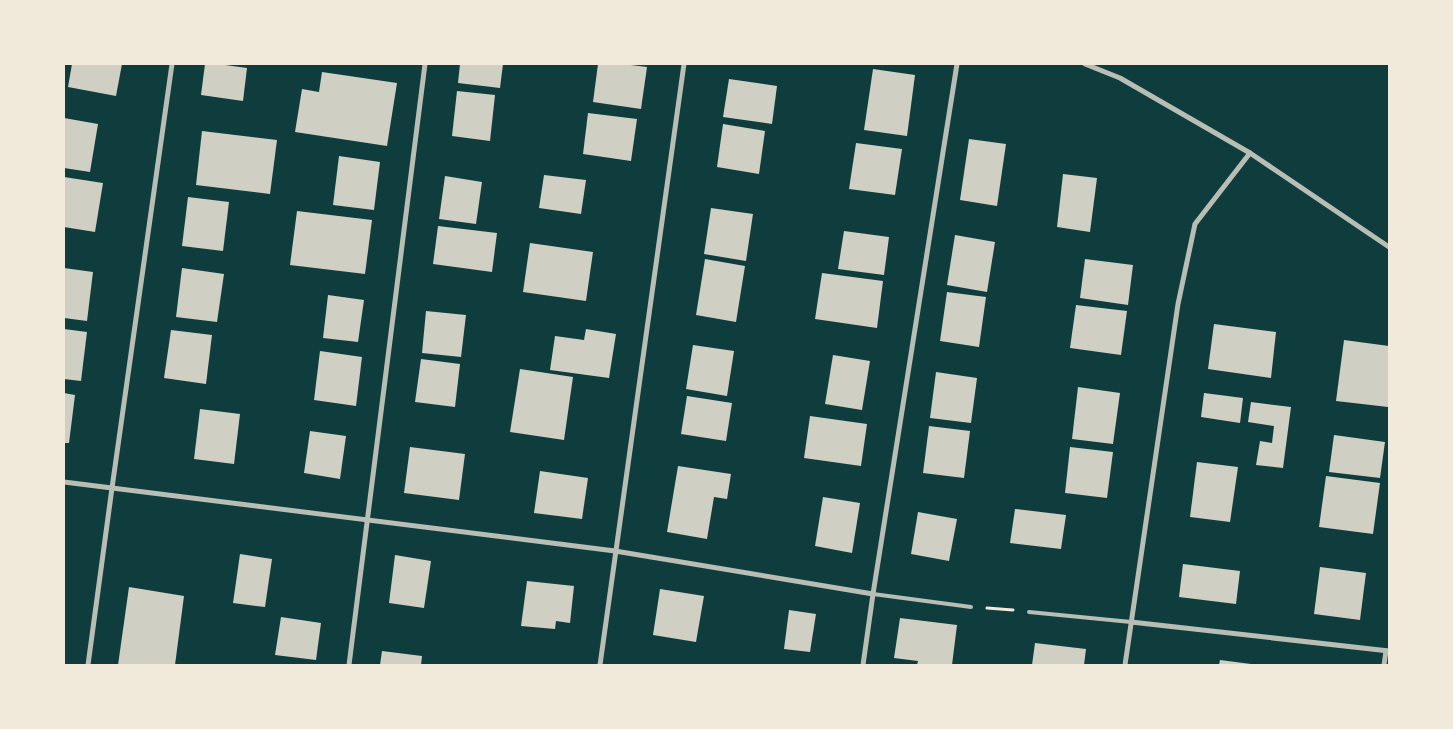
<svg xmlns="http://www.w3.org/2000/svg" width="1453" height="729" font-family="Arial,sans-serif">
<style>
.building{fill:#cfcfc3}
.lines{fill:none;stroke-linecap:round;stroke-linejoin:round}
.path{stroke:#f1e9da;stroke-width:3}
.service{stroke:#b8beb3;stroke-width:4}
.minor{stroke:#b8beb3;stroke-width:5}
</style>
<rect width="100%" height="100%" fill="#0f3d3e"/>
<!-- building -->
<g class="building">
<path d="M 72,64 L 122,64 L 116,96 L 68,87 Z"/>
<path d="M 205,64 L 218,64 L 247,68 L 243,101 L 201,95 Z"/>
<path d="M 460,64 L 503,64 L 500,88 L 458,83 Z"/>
<path d="M 598,64 L 623,64 L 647,67 L 641,109 L 593,102 Z"/>
<path d="M 873,69 L 915,75 L 907,136 L 864,130 Z"/>
<path d="M 322,72 L 397,83 L 387,146 L 295,132 L 302,89 L 319,92 Z"/>
<path d="M 729,79 L 777,86 L 772,124 L 723,117 Z"/>
<path d="M 457,91 L 495,95 L 490,141 L 452,136 Z"/>
<path d="M 588,113 L 637,119 L 631,161 L 583,154 Z"/>
<path d="M 64,118 L 98,124 L 90,172 L 64,168 Z"/>
<path d="M 723,124 L 765,131 L 759,174 L 717,167 Z"/>
<path d="M 202,131 L 277,140 L 270,194 L 196,185 Z"/>
<path d="M 969,139 L 1006,144 L 997,206 L 960,200 Z"/>
<path d="M 856,143 L 902,149 L 895,195 L 849,189 Z"/>
<path d="M 339,156 L 380,162 L 374,210 L 333,205 Z"/>
<path d="M 1063,174 L 1097,178 L 1090,232 L 1057,227 Z"/>
<path d="M 544,175 L 586,180 L 581,214 L 539,208 Z"/>
<path d="M 445,176 L 482,182 L 476,224 L 439,219 Z"/>
<path d="M 64,177 L 103,183 L 95,232 L 64,227 Z"/>
<path d="M 188,197 L 229,202 L 223,251 L 182,246 Z"/>
<path d="M 711,208 L 753,214 L 746,261 L 704,254 Z"/>
<path d="M 297,211 L 372,220 L 365,274 L 290,265 Z"/>
<path d="M 438,226 L 497,233 L 492,272 L 433,264 Z"/>
<path d="M 844,231 L 889,237 L 884,275 L 838,269 Z"/>
<path d="M 955,235 L 995,242 L 987,292 L 947,285 Z"/>
<path d="M 530,243 L 593,252 L 586,301 L 523,292 Z"/>
<path d="M 705,259 L 745,266 L 736,322 L 696,315 Z"/>
<path d="M 1085,259 L 1133,265 L 1128,305 L 1080,298 Z"/>
<path d="M 64,268 L 93,272 L 87,321 L 64,318 Z"/>
<path d="M 182,268 L 224,274 L 217,322 L 176,317 Z"/>
<path d="M 822,273 L 883,281 L 877,328 L 815,319 Z"/>
<path d="M 947,292 L 986,297 L 979,347 L 940,341 Z"/>
<path d="M 328,295 L 364,300 L 358,342 L 323,338 Z"/>
<path d="M 1076,305 L 1127,311 L 1121,355 L 1070,348 Z"/>
<path d="M 426,311 L 466,315 L 461,357 L 422,353 Z"/>
<path d="M 1214,324 L 1276,332 L 1271,378 L 1208,369 Z"/>
<path d="M 64,329 L 87,332 L 81,381 L 64,379 Z"/>
<path d="M 586,329 L 616,334 L 609,378 L 550,370 L 555,336 L 584,340 Z"/>
<path d="M 171,330 L 212,335 L 206,384 L 164,378 Z"/>
<path d="M 1344,340 L 1389,346 L 1389,395 L 1388,407 L 1336,401 Z"/>
<path d="M 693,345 L 734,351 L 727,396 L 686,389 Z"/>
<path d="M 320,351 L 362,357 L 356,406 L 314,400 Z"/>
<path d="M 833,355 L 870,361 L 862,410 L 825,404 Z"/>
<path d="M 421,359 L 460,364 L 455,407 L 415,402 Z"/>
<path d="M 520,369 L 573,377 L 564,440 L 510,432 Z"/>
<path d="M 936,372 L 977,378 L 971,423 L 930,418 Z"/>
<path d="M 1078,387 L 1120,393 L 1113,444 L 1072,439 Z"/>
<path d="M 64,393 L 75,395 L 69,443 L 64,443 Z"/>
<path d="M 1204,393 L 1243,398 L 1240,423 L 1201,417 Z"/>
<path d="M 687,396 L 732,403 L 726,441 L 681,434 Z"/>
<path d="M 1251,402 L 1291,407 L 1283,468 L 1256,465 L 1260,441 L 1272,443 L 1274,426 L 1248,422 Z"/>
<path d="M 200,409 L 240,414 L 234,464 L 194,459 Z"/>
<path d="M 810,416 L 867,424 L 861,466 L 804,458 Z"/>
<path d="M 929,426 L 970,431 L 964,478 L 923,473 Z"/>
<path d="M 310,431 L 346,436 L 340,479 L 304,473 Z"/>
<path d="M 1334,435 L 1385,442 L 1380,478 L 1329,472 Z"/>
<path d="M 410,447 L 465,454 L 459,500 L 404,493 Z"/>
<path d="M 1070,447 L 1113,452 L 1107,498 L 1065,493 Z"/>
<path d="M 1197,462 L 1238,467 L 1230,522 L 1190,517 Z"/>
<path d="M 678,466 L 731,474 L 727,499 L 714,497 L 707,539 L 667,532 Z"/>
<path d="M 540,471 L 588,478 L 582,519 L 534,513 Z"/>
<path d="M 1326,476 L 1380,483 L 1373,534 L 1319,527 Z"/>
<path d="M 823,497 L 860,503 L 852,553 L 815,546 Z"/>
<path d="M 1015,509 L 1066,515 L 1061,549 L 1010,543 Z"/>
<path d="M 918,512 L 957,519 L 949,561 L 911,554 Z"/>
<path d="M 240,554 L 272,559 L 265,607 L 233,603 Z"/>
<path d="M 395,555 L 431,561 L 424,608 L 389,603 Z"/>
<path d="M 1183,564 L 1240,571 L 1236,604 L 1179,597 Z"/>
<path d="M 1320,567 L 1366,573 L 1360,620 L 1314,614 Z"/>
<path d="M 527,581 L 574,586 L 570,623 L 556,621 L 555,629 L 521,626 Z"/>
<path d="M 129,587 L 184,596 L 175,665 L 118,665 Z"/>
<path d="M 660,589 L 704,596 L 696,642 L 653,635 Z"/>
<path d="M 789,610 L 816,614 L 810,652 L 784,649 Z"/>
<path d="M 281,617 L 321,623 L 316,660 L 275,655 Z"/>
<path d="M 900,618 L 957,625 L 952,665 L 917,665 L 918,661 L 894,658 Z"/>
<path d="M 1035,643 L 1086,649 L 1084,665 L 1032,665 Z"/>
<path d="M 382,651 L 422,656 L 421,665 L 380,665 Z"/>
<path d="M 1220,660 L 1251,664 L 1251,665 L 1219,665 Z"/>
</g>
<g class="lines">
<!-- path -->
<path class="path" d="M 987,608 L 1013,610"/>
<!-- service -->
<g class="service">
<path d="M 873,594 L 971,607"/>
<path d="M 1029,612 L 1131,622"/>
</g>
<!-- minor -->
<g class="minor">
<path d="M 1085,64 L 1120,78 L 1250,153 L 1389,247"/>
<path d="M 64,482 L 615,551 L 873,594"/>
<path d="M 1131,622 L 1389,651"/>
<path d="M 88,665 L 112,488 L 172,64"/>
<path d="M 349,665 L 425,64"/>
<path d="M 600,665 L 684,64"/>
<path d="M 863,665 L 873,594 L 957,64"/>
<path d="M 1125,665 L 1178,304 L 1195,224 L 1250,153"/>
<path d="M 1384,665 L 1386,651"/>
</g>
</g>
<!-- border -->
<rect width="1453" height="729" fill="none" stroke="#f1e9da" stroke-width="130"/>
</svg>
